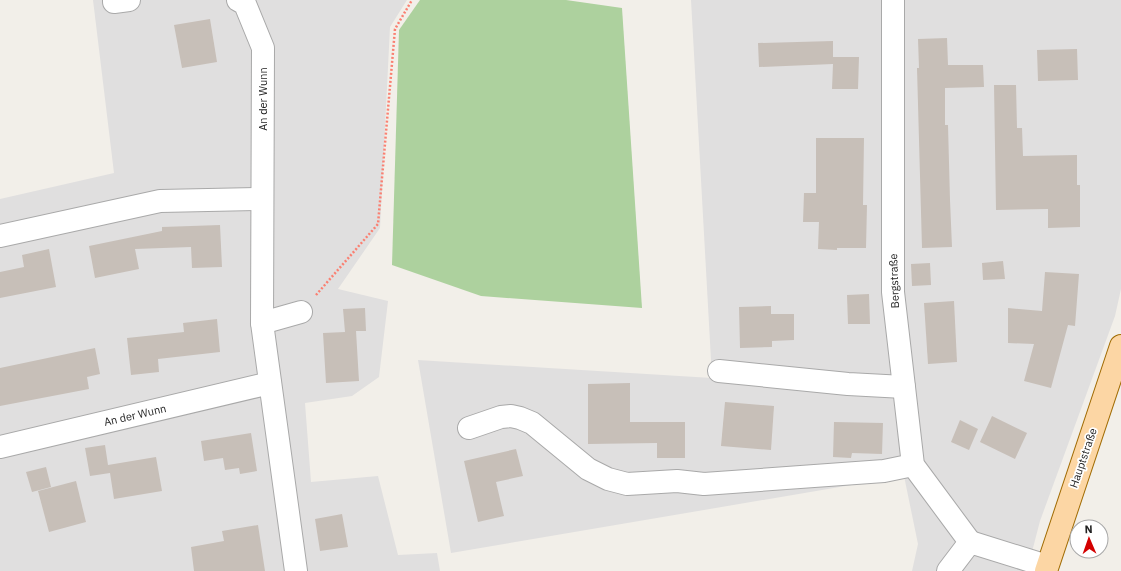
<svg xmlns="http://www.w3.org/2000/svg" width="1121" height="571" font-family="'IBM Plex Sans',sans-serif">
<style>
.residential{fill:#e0dfdf}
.forest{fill:#add19e}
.building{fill:#c7bfb8}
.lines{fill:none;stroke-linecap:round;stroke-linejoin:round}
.minor-casing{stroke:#a9a9a9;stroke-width:24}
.major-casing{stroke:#a06b00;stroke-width:24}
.path{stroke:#fa8072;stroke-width:2.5;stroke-dasharray:2 2;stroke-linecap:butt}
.minor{stroke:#fff;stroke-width:22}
.major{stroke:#fcd6a4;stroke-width:22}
.labels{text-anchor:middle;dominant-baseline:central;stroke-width:3.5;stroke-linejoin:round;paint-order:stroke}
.street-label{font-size:11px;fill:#222;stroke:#fff}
</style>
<rect width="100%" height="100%" fill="#f2efe9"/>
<!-- residential -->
<g class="residential">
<path d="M 93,0 L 407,0 L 390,27 L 380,228 L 338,289 L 388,301 L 379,377 L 352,396 L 305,403 L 311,482 L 378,476 L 398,555 L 437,553 L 440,571 L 0,571 L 0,199 L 114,173 Z"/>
<path d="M 691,0 L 1121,0 L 1121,289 L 1115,316 L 1040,521 L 1027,571 L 912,571 L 918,544 L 904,476 L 451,553 L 418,360 L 712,378 Z"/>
</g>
<!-- forest -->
<path class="forest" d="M 420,0 L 566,0 L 622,8 L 642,308 L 481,296 L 392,265 L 399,30 Z"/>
<!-- building -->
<g class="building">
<path d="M 210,19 L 217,62 L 182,68 L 174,25 Z"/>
<path d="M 947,38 L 948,65 L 983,65 L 984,87 L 945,88 L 945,125 L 948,125 L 950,200 L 952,247 L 922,248 L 917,68 L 919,68 L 918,39 Z"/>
<path d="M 833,41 L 833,57 L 859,57 L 858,89 L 832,89 L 833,64 L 759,67 L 758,43 Z"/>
<path d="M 1077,49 L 1078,80 L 1038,81 L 1037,50 Z"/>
<path d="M 994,85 L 1016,85 L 1017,128 L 1022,128 L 1023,156 L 1077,155 L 1077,185 L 1080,185 L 1080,227 L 1048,228 L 1048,209 L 996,210 Z"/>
<path d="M 816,138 L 864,138 L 863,205 L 867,205 L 866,248 L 837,248 L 837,250 L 818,249 L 819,222 L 803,222 L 804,193 L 816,193 Z"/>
<path d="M 220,225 L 222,267 L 192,268 L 191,247 L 135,249 L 139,269 L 95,278 L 89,246 L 162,231 L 162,227 Z"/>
<path d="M 49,249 L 56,287 L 0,298 L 0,272 L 24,267 L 22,255 Z"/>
<path d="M 1003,261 L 1005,279 L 983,280 L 982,263 Z"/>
<path d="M 930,263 L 931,285 L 912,286 L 911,264 Z"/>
<path d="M 1045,272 L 1079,274 L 1075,326 L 1068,325 L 1051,388 L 1024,381 L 1034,344 L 1008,343 L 1008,308 L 1042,311 Z"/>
<path d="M 869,294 L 870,324 L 848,324 L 847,295 Z"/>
<path d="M 954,301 L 957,362 L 928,364 L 924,303 Z"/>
<path d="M 771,306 L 771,314 L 794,314 L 794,340 L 772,341 L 772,347 L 740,348 L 739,307 Z"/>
<path d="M 365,308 L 366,331 L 356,331 L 359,381 L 326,383 L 323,333 L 345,332 L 343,309 Z"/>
<path d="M 217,319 L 220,352 L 158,359 L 159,372 L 131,375 L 127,338 L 184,332 L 183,323 Z"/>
<path d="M 95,348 L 100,374 L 87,377 L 89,389 L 0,406 L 0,368 Z"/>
<path d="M 630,383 L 630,422 L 685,422 L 685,458 L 657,458 L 657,443 L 588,444 L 588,384 Z"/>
<path d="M 725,402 L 774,406 L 771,450 L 721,446 Z"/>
<path d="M 992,416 L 1027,433 L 1015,459 L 980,442 Z"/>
<path d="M 960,420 L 978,429 L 969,450 L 951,442 Z"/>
<path d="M 834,422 L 883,423 L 882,454 L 852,453 L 851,458 L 833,457 Z"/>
<path d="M 251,433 L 257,471 L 240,474 L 239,468 L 225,470 L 223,458 L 204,461 L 201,441 Z"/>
<path d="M 105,445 L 108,465 L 156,457 L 162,491 L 114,499 L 110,473 L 90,476 L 85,448 Z"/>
<path d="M 516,449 L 523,476 L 496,482 L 504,516 L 478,522 L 464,461 Z"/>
<path d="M 46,467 L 51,487 L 32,492 L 26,472 Z"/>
<path d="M 76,481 L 86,522 L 49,532 L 38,491 Z"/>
<path d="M 342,514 L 348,547 L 320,551 L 315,519 Z"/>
<path d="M 258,525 L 265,571 L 194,571 L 191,547 L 224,541 L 222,531 Z"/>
</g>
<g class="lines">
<defs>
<g id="minor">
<path d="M 114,0 L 114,2 L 129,0"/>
<path d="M 238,0 L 245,4 L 263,48 L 262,323 L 296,571"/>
<path d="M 893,0 L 893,292 L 913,465 L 970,542"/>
<path d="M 0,236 L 160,201 L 262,199"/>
<path d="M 262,323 L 301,312"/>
<path d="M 719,371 L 848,384 L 904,387"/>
<path d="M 469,428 L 501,417 L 511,416 L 520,418 L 532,423 L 588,469 L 608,479 L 627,484 L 677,481 L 704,484 L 884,471 L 913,465"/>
<path d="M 0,447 L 270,383"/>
<path d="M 948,571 L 970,542 L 1047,566"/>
</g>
<path id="major" d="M 1046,571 L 1121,346"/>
</defs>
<!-- minor casing -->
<use href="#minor" class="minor-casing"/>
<!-- major casing -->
<use href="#major" class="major-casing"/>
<!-- path -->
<path class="path" d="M 316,295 L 378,224 L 395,29 L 412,0"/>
<!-- minor -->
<use href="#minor" class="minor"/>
<!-- major -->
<use href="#major" class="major"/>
</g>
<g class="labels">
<!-- street labels -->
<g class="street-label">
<text transform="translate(263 99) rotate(-90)">An der Wunn</text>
<text transform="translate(894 281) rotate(-92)">Bergstraße</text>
<text transform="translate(135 415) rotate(-13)">An der Wunn</text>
<text transform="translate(1083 458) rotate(-71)">Hauptstraße</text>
</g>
</g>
<!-- north arrow -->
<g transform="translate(1089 539) rotate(358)"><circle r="19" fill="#ffffff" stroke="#a7a7a7"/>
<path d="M0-3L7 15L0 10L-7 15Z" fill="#d40000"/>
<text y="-6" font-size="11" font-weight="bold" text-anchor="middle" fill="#222222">N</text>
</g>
</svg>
